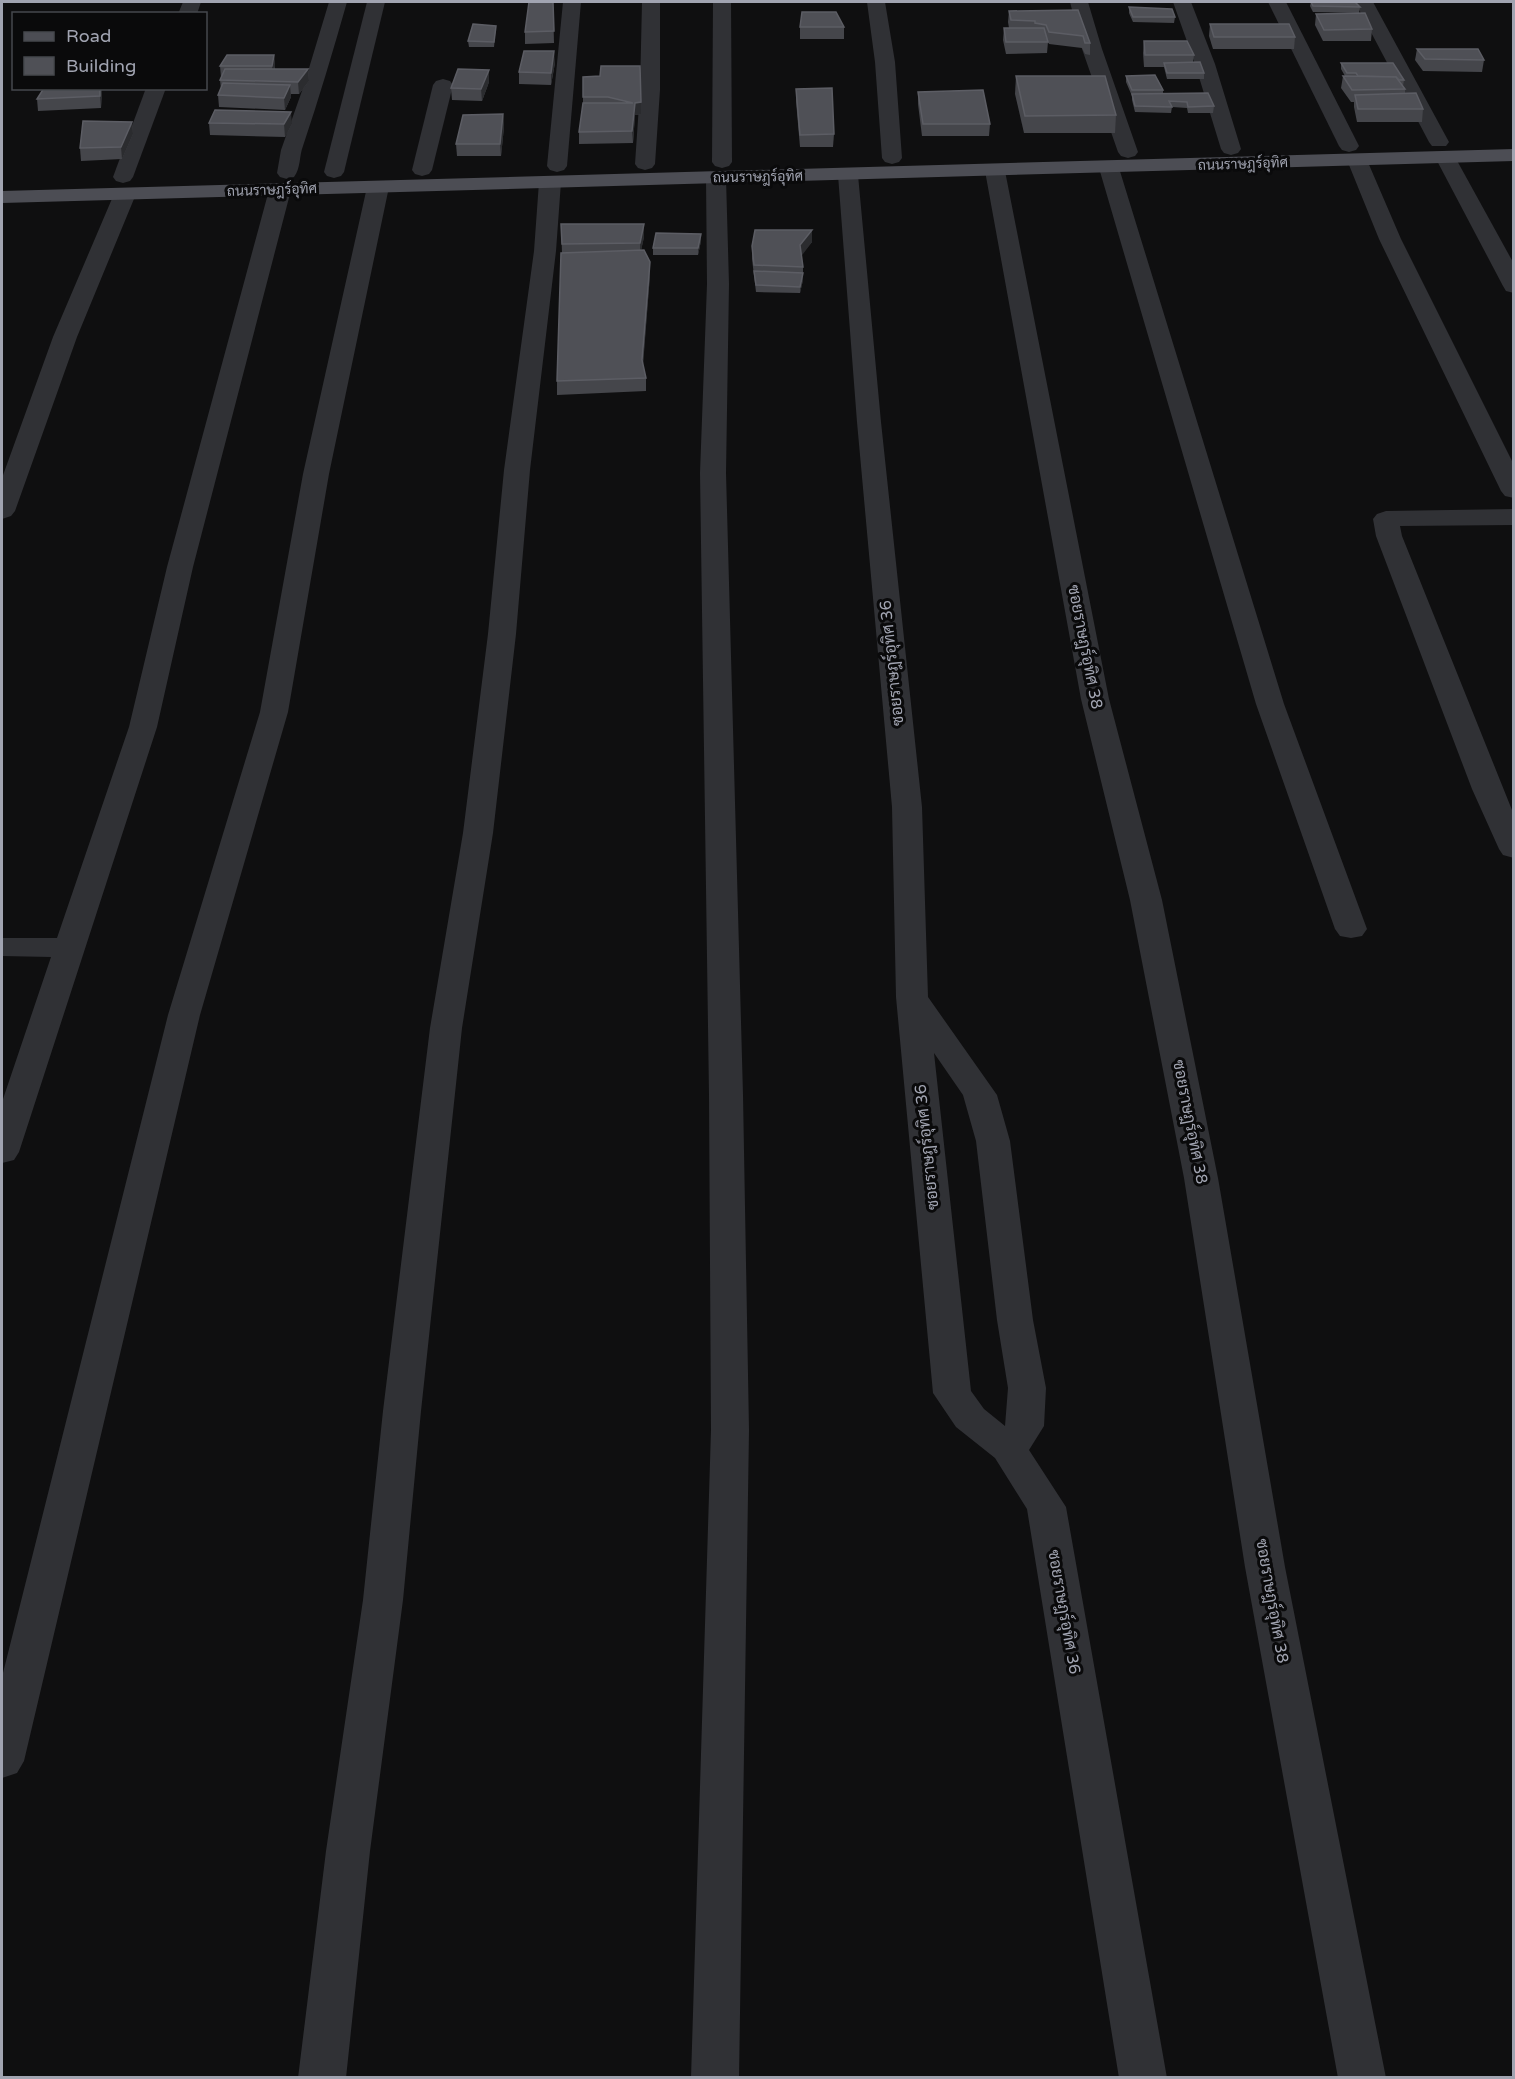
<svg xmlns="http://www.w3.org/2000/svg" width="1515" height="2079" font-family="'Varela Round',Sarabun,sans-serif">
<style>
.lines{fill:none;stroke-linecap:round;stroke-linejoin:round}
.minor{fill:#303135;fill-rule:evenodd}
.major{fill:#4c4d54;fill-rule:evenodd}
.wall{fill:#45464b}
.shaded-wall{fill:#2b2c2f}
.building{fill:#4f5056;stroke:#5c5d64;stroke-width:1.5}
.labels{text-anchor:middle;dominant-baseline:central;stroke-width:6;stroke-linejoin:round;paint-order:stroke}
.far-street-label{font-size:14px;fill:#a1a4b1;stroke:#0a0a0b}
.street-label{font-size:16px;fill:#a1a4b1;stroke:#0a0a0b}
</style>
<rect width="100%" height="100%" fill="#0f0f10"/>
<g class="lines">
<!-- minor -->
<g class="minor">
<path d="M 183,2 L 201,2 L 197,14 L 178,14 Z"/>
<path d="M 329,2 L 347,2 C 333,51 319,98 303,146 C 299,156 301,168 294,177 L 287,179 L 280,177 L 277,173 L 281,150 L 303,88 Z"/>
<path d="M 367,2 L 385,2 L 344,172 L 341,176 L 334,178 L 327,176 L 324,172 Z"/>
<path d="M 563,2 L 581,2 L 567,166 L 564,170 L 557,172 L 550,170 L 547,166 Z"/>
<path d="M 642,2 L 660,2 L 660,90 L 655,164 L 652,168 L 645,170 L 638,168 L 635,164 L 640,90 Z"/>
<path d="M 713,2 L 731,2 L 732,162 L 729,166 L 722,168 L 715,166 L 712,162 Z"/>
<path d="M 867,2 L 885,2 L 895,62 L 902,158 L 899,162 L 892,164 L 885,162 L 882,158 L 875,62 Z"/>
<path d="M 1070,2 L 1088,2 L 1102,49 L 1138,152 L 1135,156 L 1128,158 L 1121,156 L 1118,152 L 1082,49 Z"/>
<path d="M 1173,2 L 1191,2 L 1215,64 L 1241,149 L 1238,153 L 1231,155 L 1224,153 L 1221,149 L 1195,64 Z"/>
<path d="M 1268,2 L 1286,2 L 1359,146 L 1356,150 L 1349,152 L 1342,150 L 1339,146 Z"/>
<path d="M 1355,2 L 1373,2 L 1449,142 L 1446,146 L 1432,146 L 1429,142 Z"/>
<path d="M 443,79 L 450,81 L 453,85 L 432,170 L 429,174 L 422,176 L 415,174 L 412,170 L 433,85 L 436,81 Z"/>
<path d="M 146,88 L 166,88 L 133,177 L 130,181 L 123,183 L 116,181 L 113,177 Z"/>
<path d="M 1445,151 L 1452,153 L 1455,157 L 1514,264 L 1514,293 L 1506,291 L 1503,286 L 1435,157 L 1438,153 Z"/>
<path d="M 1357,154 L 1364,156 L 1367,160 L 1401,239 L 1514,465 L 1514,498 L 1505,496 L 1501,491 L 1379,239 L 1347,160 L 1350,156 Z"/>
<path d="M 1109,162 L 1116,164 L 1119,168 L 1284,704 L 1367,929 L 1362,936 L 1351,938 L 1340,936 L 1335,929 L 1256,704 L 1099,168 L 1102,164 Z"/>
<path d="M 995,165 L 1002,167 L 1005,171 L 1109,699 L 1162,900 L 1218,1178 L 1285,1567 L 1386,2078 L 1338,2078 L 1245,1567 L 1184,1178 L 1130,900 L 1081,699 L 985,171 L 988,167 Z"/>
<path d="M 848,169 L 855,171 L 858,175 L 881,422 L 922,807 L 928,997 L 997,1095 L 1010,1141 L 1033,1320 L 1046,1388 L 1044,1426 L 1029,1450 L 1066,1507 L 1167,2078 L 1119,2078 L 1027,1509 L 995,1458 L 956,1427 L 933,1393 L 896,997 L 892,807 L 857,422 L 838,175 L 841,171 ZM 934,1053 L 963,1095 L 976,1141 L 997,1320 L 1008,1388 L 1005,1426 L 984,1409 L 971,1391 Z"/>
<path d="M 716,172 L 723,174 L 726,178 L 729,284 L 726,473 L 743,1095 L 749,1430 L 739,2078 L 691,2078 L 711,1430 L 709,1095 L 700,473 L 707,284 L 706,178 L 709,174 Z"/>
<path d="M 550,176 L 557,178 L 561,182 L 556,251 L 530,470 L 516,634 L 493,833 L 462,1028 L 421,1411 L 403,1600 L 370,1851 L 346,2078 L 298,2078 L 326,1851 L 363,1600 L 383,1411 L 430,1028 L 463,833 L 488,634 L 504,470 L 534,251 L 539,182 L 543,178 Z"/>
<path d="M 378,181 L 385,183 L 389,187 L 329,474 L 288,712 L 200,1015 L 24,1761 L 17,1773 L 2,1778 L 2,1677 L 168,1015 L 260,712 L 303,474 L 367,187 L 371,183 Z"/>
<path d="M 280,184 L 287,186 L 291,190 L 193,567 L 157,727 L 19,1152 L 14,1160 L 2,1163 L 2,1102 L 51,957 L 2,956 L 2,938 L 57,938 L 129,727 L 167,567 L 269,190 L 273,186 Z"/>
<path d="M 125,188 L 132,190 L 136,194 L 77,337 L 15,511 L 11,516 L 2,519 L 2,478 L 53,337 L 114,194 L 118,190 Z"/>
<path d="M 1514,509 L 1514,525 L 1400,526 L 1402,536 L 1514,815 L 1514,858 L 1503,855 L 1499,849 L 1472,789 L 1376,536 L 1373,519 L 1377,514 L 1386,511 Z"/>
</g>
<!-- major -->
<path class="major" d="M 1514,149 L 1514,161 L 2,203 L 2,191 Z"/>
</g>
<!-- wall -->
<g class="wall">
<path d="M 553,2 L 554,43 L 525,44 L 525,32 Z"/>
<path d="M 1311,2 L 1355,2 L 1360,7 L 1359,13 L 1313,12 L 1310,6 Z"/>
<path d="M 1129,7 L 1175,17 L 1174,23 L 1133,22 L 1129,13 Z"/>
<path d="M 1078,10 L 1090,43 L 1090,55 L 1085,54 L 1082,48 L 1049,44 L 1048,42 L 1047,53 L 1006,54 L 1003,40 L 1004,28 L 1009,28 L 1008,22 L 1009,11 Z"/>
<path d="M 1316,14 L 1372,29 L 1371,41 L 1323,41 L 1315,25 Z"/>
<path d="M 1210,24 L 1295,37 L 1294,49 L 1213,49 L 1209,36 Z"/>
<path d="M 496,26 L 494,47 L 469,47 L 468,41 Z"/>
<rect x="800" y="27" width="44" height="12"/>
<path d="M 1144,41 L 1194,55 L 1193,62 L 1204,73 L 1204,79 L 1167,79 L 1164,67 L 1144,67 L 1143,53 Z"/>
<path d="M 1417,49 L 1484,60 L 1482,72 L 1423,71 L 1415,60 Z"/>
<path d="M 274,55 L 275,69 L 308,69 L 309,81 L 299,94 L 291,94 L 291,97 L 285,110 L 219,107 L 218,95 L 221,89 L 220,80 L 221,77 L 220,66 Z"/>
<path d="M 555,63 L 551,85 L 519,84 L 519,72 Z"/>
<path d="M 1341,63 L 1404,80 L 1403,86 L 1405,89 L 1405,94 L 1423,109 L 1422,122 L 1357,122 L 1354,107 L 1354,102 L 1351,102 L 1341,88 L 1343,76 L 1345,76 L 1341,69 Z"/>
<path d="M 601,66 L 641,114 L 635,115 L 633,143 L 579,144 L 579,132 L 583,103 L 583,77 L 600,76 Z"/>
<path d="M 1016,76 L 1116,115 L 1115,133 L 1024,133 L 1015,94 Z"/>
<path d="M 1126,76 L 1163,90 L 1163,93 L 1214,106 L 1213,113 L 1188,113 L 1187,108 L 1172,107 L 1171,113 L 1135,112 L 1132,100 L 1132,96 L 1126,82 Z"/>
<path d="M 489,82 L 482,101 L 452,100 L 451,88 Z"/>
<path d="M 44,88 L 105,88 L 105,90 L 102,90 L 101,108 L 38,111 L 37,99 Z"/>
<path d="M 796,89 L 834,134 L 833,147 L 800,147 L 796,101 Z"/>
<path d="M 918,92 L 990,124 L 989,136 L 922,136 L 918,104 Z"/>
<path d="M 503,114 L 504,127 L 501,156 L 457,156 L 456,144 Z"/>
<path d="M 132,122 L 133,134 L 122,159 L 81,161 L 80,148 Z"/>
<path d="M 209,123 L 292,124 L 285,137 L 210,135 Z"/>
<path d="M 561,224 L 644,224 L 644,237 L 641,250 L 650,262 L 650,275 L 643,365 L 646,378 L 646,391 L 557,395 L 557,381 L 562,253 Z"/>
<path d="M 812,230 L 812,242 L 801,255 L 803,267 L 803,280 L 800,293 L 756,292 L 752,259 L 752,246 Z"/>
<path d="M 701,241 L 698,255 L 653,255 L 653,248 Z"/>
</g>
<!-- shaded-wall -->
<g class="shaded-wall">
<path d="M 554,51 L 555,63 L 551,85 L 551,73 Z"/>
<path d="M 274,55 L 275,66 L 273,78 L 272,66 Z"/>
<path d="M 640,66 L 641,114 L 635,115 L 633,143 L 632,131 L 635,103 Z"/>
<path d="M 308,69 L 309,81 L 299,94 L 298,82 Z"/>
<path d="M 489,70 L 489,82 L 482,101 L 481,89 Z"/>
<path d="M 290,85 L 291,97 L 285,110 L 284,98 Z"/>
<path d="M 100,88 L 102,88 L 102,92 L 101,108 L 100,96 Z"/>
<path d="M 291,112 L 292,124 L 285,137 L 284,124 Z"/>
<path d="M 503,114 L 504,127 L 501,156 L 500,144 Z"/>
<path d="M 132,122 L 133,134 L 122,159 L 121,147 Z"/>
<path d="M 644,224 L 644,237 L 640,256 L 640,243 Z"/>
<path d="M 812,230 L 812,242 L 800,258 L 800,245 Z"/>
<path d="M 701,234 L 701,241 L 698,255 L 698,248 Z"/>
<path d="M 650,262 L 650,275 L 642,374 L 642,360 Z"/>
<path d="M 803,273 L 803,280 L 800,293 L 800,287 Z"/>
</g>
<!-- building -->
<g class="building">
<path d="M 529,2 L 553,2 L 554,31 L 525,32 Z"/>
<path d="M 1311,2 L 1355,2 L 1360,7 L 1313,6 Z"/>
<path d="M 1129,7 L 1172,9 L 1175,17 L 1133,17 Z"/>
<path d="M 1078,10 L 1090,43 L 1085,43 L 1083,36 L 1049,32 L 1046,25 L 1035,23 L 1035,21 L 1011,20 L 1009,11 Z"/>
<path d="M 802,12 L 836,12 L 844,27 L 800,27 Z"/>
<path d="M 1365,13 L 1372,29 L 1324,30 L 1316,14 Z"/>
<path d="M 473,24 L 496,26 L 494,42 L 468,41 Z"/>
<path d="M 1210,24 L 1289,24 L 1295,37 L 1214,37 Z"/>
<path d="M 1004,28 L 1044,28 L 1048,42 L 1006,42 Z"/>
<path d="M 1144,41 L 1187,41 L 1194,55 L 1145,55 Z"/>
<path d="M 1417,49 L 1478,49 L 1484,60 L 1425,59 Z"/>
<path d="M 524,51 L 554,51 L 551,73 L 519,72 Z"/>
<path d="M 227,55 L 274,55 L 272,66 L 220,66 Z"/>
<path d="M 1200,62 L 1204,73 L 1167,73 L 1164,63 Z"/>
<path d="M 1341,63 L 1393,63 L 1404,80 L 1399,80 L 1396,77 L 1358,76 L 1356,73 L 1347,73 Z"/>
<path d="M 601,66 L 640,66 L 641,102 L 635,103 L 632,131 L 579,132 L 583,103 L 633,103 L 608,97 L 583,97 L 583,77 L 600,76 Z"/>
<path d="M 225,69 L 308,69 L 298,82 L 220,80 Z"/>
<path d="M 458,69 L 489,70 L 481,89 L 451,88 Z"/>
<path d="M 1155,75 L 1163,90 L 1132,90 L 1126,76 Z"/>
<path d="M 1016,76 L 1105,76 L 1116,115 L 1025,116 Z"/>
<path d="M 1343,76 L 1396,77 L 1405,89 L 1352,90 Z"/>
<path d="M 223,83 L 290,85 L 284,98 L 218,95 Z"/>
<path d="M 44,88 L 100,88 L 100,96 L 37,99 Z"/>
<path d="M 832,88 L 834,134 L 800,135 L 796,89 Z"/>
<path d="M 983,90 L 990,124 L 923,124 L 918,92 Z"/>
<path d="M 1208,93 L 1214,106 L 1188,107 L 1187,102 L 1169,101 L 1172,107 L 1135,106 L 1132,94 Z"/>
<path d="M 1416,93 L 1423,109 L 1358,109 L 1355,95 Z"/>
<path d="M 215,110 L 291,112 L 284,124 L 209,123 Z"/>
<path d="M 503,114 L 500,144 L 456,144 L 463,115 Z"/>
<path d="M 83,121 L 132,122 L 121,147 L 80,148 Z"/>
<path d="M 561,224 L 644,224 L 640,243 L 562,244 Z"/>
<path d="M 755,230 L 812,230 L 800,245 L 803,267 L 754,265 L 752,246 Z"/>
<path d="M 656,233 L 701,234 L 698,248 L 653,248 Z"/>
<path d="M 644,250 L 650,262 L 642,360 L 646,378 L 557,381 L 561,253 Z"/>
<path d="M 754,271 L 803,273 L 800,287 L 756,285 Z"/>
</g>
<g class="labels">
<!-- far-street labels -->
<g class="far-street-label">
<text transform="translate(1243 164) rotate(-2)">ถนนราษฎร์อุทิศ</text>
<text transform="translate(758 177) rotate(-1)">ถนนราษฎร์อุทิศ</text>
<text transform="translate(272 190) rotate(-2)">ถนนราษฎร์อุทิศ</text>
</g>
<!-- street labels -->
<g class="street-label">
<text transform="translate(1085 647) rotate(79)">ซอยราษฎร์อุทิศ 38</text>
<text transform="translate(892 663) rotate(-96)">ซอยราษฎร์อุทิศ 36</text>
<text transform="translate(1190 1122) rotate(79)">ซอยราษฎร์อุทิศ 38</text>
<text transform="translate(927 1147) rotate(-96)">ซอยราษฎร์อุทิศ 36</text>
<text transform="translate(1272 1601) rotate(80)">ซอยราษฎร์อุทิศ 38</text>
<text transform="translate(1064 1612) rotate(80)">ซอยราษฎร์อุทิศ 36</text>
</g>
</g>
<!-- border -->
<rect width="1515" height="2079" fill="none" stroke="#a1a4b1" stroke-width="6"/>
<!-- legend -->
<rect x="12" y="12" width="195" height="78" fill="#0a0a0b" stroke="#46484d" stroke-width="1.5"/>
<rect x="24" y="32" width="30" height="9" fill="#4c4d54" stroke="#46484d" stroke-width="1.5"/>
<text x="66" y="42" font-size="18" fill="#a1a4b1">Road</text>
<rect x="24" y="57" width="30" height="18" fill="#4f5056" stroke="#46484d" stroke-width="1.5"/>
<text x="66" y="72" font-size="18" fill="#a1a4b1">Building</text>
</svg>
